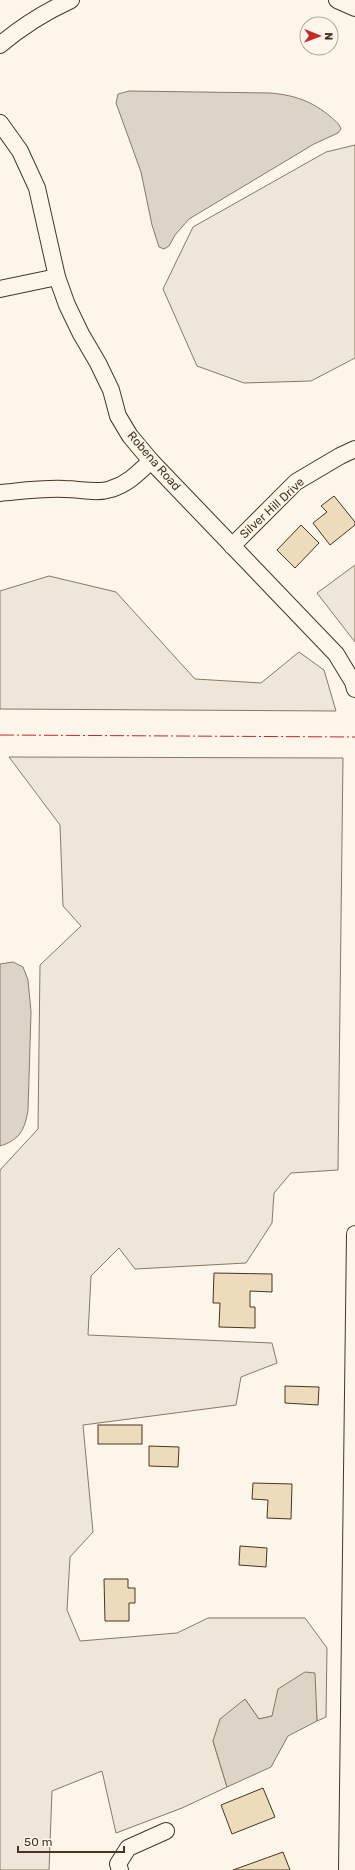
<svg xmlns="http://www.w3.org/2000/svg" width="355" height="1870" font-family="Rubik,sans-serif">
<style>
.green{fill:#ede6d9;stroke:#887966}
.water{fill:#dcd4c6;stroke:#887966}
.building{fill:#ecdcbc;stroke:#4a3520}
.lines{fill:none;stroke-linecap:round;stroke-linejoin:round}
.minor-casing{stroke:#4a3520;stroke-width:18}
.minor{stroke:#fbf6e9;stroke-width:16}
.power{stroke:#c62828;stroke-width:1;stroke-dasharray:14 3 2 3;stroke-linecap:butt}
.labels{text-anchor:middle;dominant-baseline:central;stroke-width:3;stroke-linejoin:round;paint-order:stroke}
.street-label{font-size:12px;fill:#4a3520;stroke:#fbf6e9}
</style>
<rect width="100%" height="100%" fill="#fbf6e9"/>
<!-- green -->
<g class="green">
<path d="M 355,145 L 355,358 L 311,381 L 244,383 L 197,366 L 163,289 L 193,227 L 326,152 Z"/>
<path d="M 355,565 L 355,642 L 317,593 Z"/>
<path d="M 49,576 L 116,592 L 195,679 L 261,683 L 299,652 L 324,670 L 336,711 L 0,709 L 0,591 Z"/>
<path d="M 9,757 L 343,758 L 338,1170 L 291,1173 L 274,1193 L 272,1223 L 246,1263 L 135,1269 L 119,1248 L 91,1276 L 88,1335 L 272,1343 L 277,1363 L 241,1377 L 236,1405 L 83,1425 L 93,1532 L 70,1557 L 67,1610 L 80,1641 L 177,1633 L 208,1618 L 305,1618 L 327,1648 L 326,1717 L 317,1721 L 314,1673 L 272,1716 L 259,1719 L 245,1699 L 213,1741 L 227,1787 L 182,1808 L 116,1833 L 102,1771 L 52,1791 L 49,1870 L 0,1870 L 0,1170 L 38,1129 L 40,965 L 81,926 L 63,906 L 60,825 Z"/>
</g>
<!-- water -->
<g class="water">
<path d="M 129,91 L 270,93 C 294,95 312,101 331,117 C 335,121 339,123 341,129 L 338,133 L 314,144 L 189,219 L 175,235 L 169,246 L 164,249 L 159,247 L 152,225 L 141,172 L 116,103 L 118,94 Z"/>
<path d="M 13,962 L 23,967 L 28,980 L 31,1012 L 28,1110 C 25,1129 20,1140 0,1146 L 0,964 Z"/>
<path d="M 305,1672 L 315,1673 L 317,1721 L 288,1736 L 271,1767 L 227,1787 L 213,1741 L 220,1719 L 245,1699 L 259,1719 L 272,1716 L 278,1689 Z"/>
</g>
<!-- building -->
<g class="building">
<path d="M 334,496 L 355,522 L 355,525 L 330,545 L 313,523 L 327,512 L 321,506 Z"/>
<path d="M 301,525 L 319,543 L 295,568 L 277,550 Z"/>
<path d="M 214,1273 L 272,1274 L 272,1292 L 250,1291 L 250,1307 L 255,1307 L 255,1328 L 219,1327 L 220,1303 L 213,1303 Z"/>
<path d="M 285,1386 L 319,1387 L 318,1405 L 285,1403 Z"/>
<rect x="98" y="1425" width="44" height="19"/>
<path d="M 149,1446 L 179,1447 L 178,1467 L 149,1466 Z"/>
<path d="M 253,1483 L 292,1484 L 291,1519 L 267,1518 L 268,1500 L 252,1499 Z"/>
<path d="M 240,1546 L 267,1548 L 266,1567 L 239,1565 Z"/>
<path d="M 104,1579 L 128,1579 L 128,1588 L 135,1588 L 135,1603 L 129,1603 L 129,1621 L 105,1621 Z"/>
<path d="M 263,1788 L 275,1817 L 232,1834 L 221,1805 Z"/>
<path d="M 283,1852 L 290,1870 L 233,1870 Z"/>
</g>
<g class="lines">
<defs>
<g id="minor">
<path d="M 337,0 L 355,8"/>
<path d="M 0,45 C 21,27 45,12 71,0"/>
<path d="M 0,123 L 20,151 L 37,188 L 57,277 L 67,305 L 81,334 L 98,363 L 111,390 L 118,416 L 130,436 L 151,461 L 336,654 L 353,682 L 355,689"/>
<path d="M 0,289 L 57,277"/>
<path d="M 0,493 C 22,491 43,488 65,489 C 81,489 96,494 111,489 C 128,484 139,472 151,461"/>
<path d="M 232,546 L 296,482 L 340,456 L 355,449"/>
<path d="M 120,1870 L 118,1864 L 128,1848 L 166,1831"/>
<path d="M 347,1870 L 355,1234"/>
</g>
</defs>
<!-- minor casing -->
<use href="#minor" class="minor-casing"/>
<!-- minor -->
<use href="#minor" class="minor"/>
<!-- power -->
<path class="power" d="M 0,735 L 355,737"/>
</g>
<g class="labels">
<!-- street labels -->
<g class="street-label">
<text transform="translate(154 461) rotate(49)">Robena Road</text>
<text transform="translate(272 508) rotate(-43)">Silver Hill Drive</text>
</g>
</g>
<!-- north arrow -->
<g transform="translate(319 36) rotate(91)"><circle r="19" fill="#fbf6e9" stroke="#b4a999"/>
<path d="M0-3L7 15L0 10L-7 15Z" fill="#c62828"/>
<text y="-6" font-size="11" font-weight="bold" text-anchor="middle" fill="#4a3520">N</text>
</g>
<!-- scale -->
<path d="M18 1846v6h106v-6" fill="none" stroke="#4a3520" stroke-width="2"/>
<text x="24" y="1846" font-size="12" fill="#4a3520" stroke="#fbf6e9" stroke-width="3" paint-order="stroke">50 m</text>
</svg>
